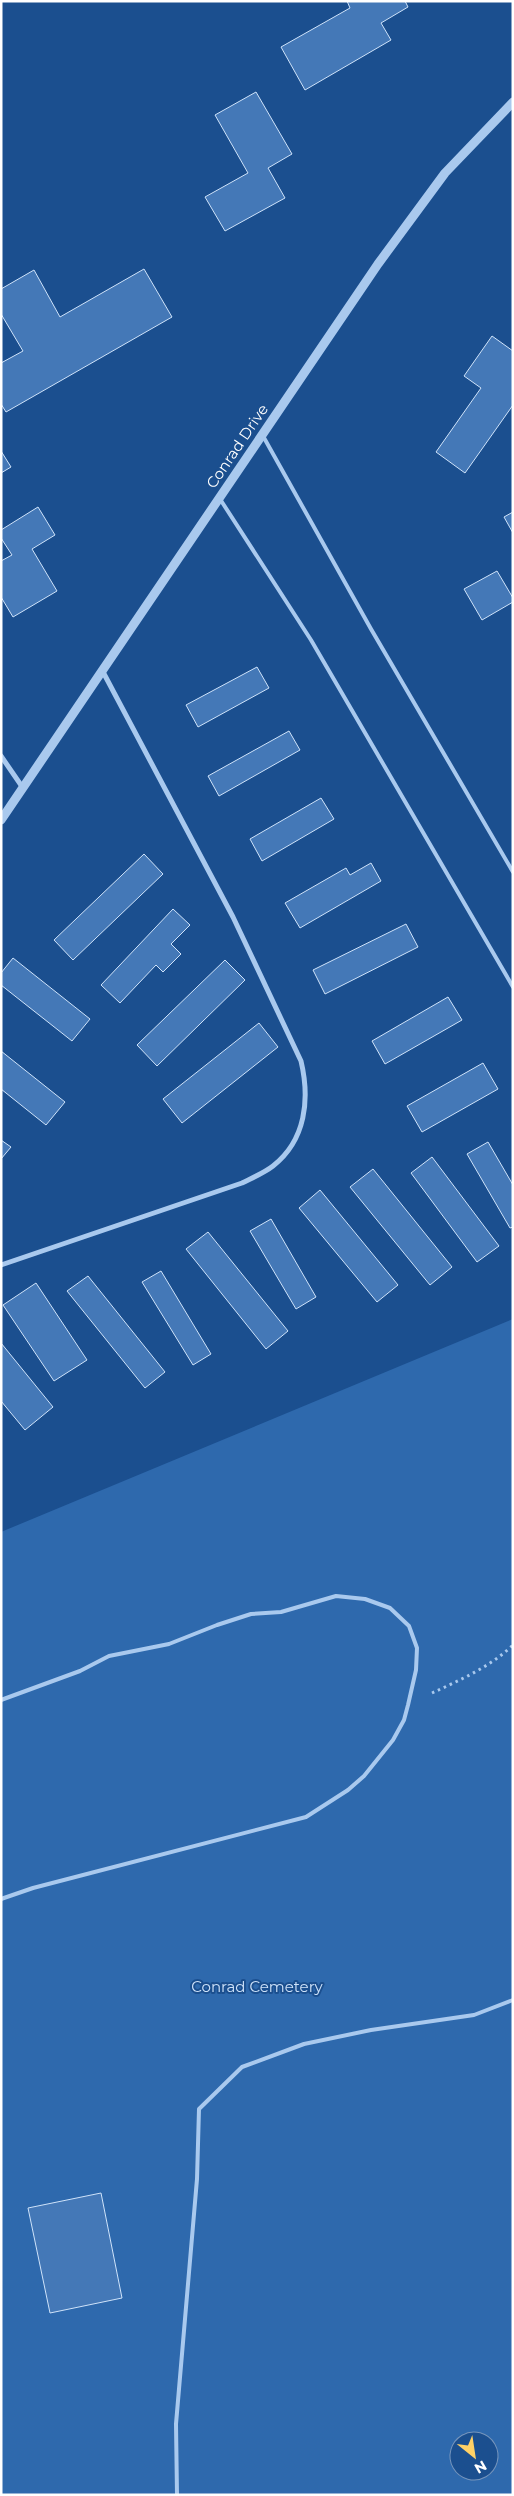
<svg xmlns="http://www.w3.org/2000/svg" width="514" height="2496" viewBox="0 0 514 2496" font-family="Montserrat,sans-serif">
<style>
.green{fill:#2e69ad;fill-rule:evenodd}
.building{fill:#4478b7;stroke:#cfe3fa}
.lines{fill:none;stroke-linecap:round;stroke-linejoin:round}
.path{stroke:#a9c9ee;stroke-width:3;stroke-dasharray:2.5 4;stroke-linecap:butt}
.service{stroke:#a9c9ee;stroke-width:4}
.minor{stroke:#a9c9ee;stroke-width:5}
.tertiary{stroke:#a9c9ee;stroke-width:9}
.labels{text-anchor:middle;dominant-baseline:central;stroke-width:4;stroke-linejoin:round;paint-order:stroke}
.street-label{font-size:15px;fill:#fff;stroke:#1b4f8f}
.park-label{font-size:15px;fill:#cfe3fa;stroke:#1b4f8f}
</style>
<rect width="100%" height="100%" fill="#1b4f8f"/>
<path class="green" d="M513 1319V2495H1V1532ZM459 2441H489V2471H459Z"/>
<g class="building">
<polygon points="347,1 405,1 408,7 381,23 391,40 305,90 281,47 350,8"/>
<polygon points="256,92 292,154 268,168 285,198 225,231 205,197 248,173 215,115"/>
<polygon points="144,269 172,317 6,412 1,404 1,363 23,351 1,314 1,289 34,270 60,317"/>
<polygon points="492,336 513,351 513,405 465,473 436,452 481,388 464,376"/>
<polygon points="1,451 11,467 1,473"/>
<polygon points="38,507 55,535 32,549 57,591 13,617 1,597 1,561 12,555 1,538 1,530"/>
<polygon points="513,512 513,533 504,517"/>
<polygon points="497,571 513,598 513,602 482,620 464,589"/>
<polygon points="257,667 269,688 198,727 186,705"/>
<polygon points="289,731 300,750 219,796 208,776"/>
<polygon points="321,798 334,819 262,861 250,839"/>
<polygon points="144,854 163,874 73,960 54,940"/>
<polygon points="371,863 381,881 300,928 285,903 346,868 350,875"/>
<polygon points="173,909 190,925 171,944 181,954 163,972 156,965 120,1003 101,985"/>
<polygon points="406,924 418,947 325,994 313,970"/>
<polygon points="13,958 90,1019 72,1041 1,985 1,973"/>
<polygon points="225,960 245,980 157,1066 137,1045"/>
<polygon points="448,997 462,1020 385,1064 372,1041"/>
<polygon points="259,1023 278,1047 182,1123 163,1099"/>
<polygon points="1,1051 65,1102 46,1125 1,1089"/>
<polygon points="483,1063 498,1089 422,1132 407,1106"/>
<polygon points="1,1140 11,1147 1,1159"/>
<polygon points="488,1142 513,1185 513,1227 510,1228 467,1154"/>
<polygon points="432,1157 499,1246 477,1262 411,1173"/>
<polygon points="373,1169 452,1267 430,1285 350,1187"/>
<polygon points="320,1190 398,1285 377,1302 299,1208"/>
<polygon points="271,1219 316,1297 296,1309 250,1231"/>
<polygon points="208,1232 288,1331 266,1349 186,1249"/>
<polygon points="161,1271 211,1354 193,1365 142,1282"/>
<polygon points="88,1276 165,1372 145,1388 67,1291"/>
<polygon points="36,1283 87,1360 54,1381 3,1305"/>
<polygon points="1,1343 53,1407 25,1430 1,1401"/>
<polygon points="101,2193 122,2298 50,2313 28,2208"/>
</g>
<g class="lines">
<path class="path" d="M432 1693C460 1680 490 1667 513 1645"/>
<g class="service">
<polyline points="263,436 371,629 513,872"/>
<polyline points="220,499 311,640 513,987"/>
<polyline points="1,1700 80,1671 109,1656 169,1644 217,1625 251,1614 281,1612 336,1596 365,1599 390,1608 409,1626 417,1648 416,1670 408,1705 404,1720 393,1740 364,1776 348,1790 306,1817 33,1888 1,1899"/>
<polyline points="177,2495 176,2424 197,2179 199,2109 242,2067 304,2044 371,2030 474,2015 513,2000"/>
</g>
<g class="minor">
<polyline points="1,756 23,788"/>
<path d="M1 1265 242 1183C252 1178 264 1173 273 1166 306 1140 310 1099 301 1061L233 917 102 670"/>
</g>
<polyline class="tertiary" points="1,820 378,264 445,173 513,102"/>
</g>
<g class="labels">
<g class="street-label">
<text transform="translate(237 446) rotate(-56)">Conrad Drive</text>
</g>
<g class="park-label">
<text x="257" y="1986">Conrad Cemetery</text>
</g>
</g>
<rect width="514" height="2496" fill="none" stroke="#ffffff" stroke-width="5"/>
<g transform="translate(474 2456) rotate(150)"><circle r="24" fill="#1b4f8f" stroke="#7695bc"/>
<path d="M0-4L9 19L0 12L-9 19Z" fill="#ffd166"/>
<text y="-8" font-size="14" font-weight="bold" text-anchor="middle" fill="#ffffff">N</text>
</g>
</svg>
